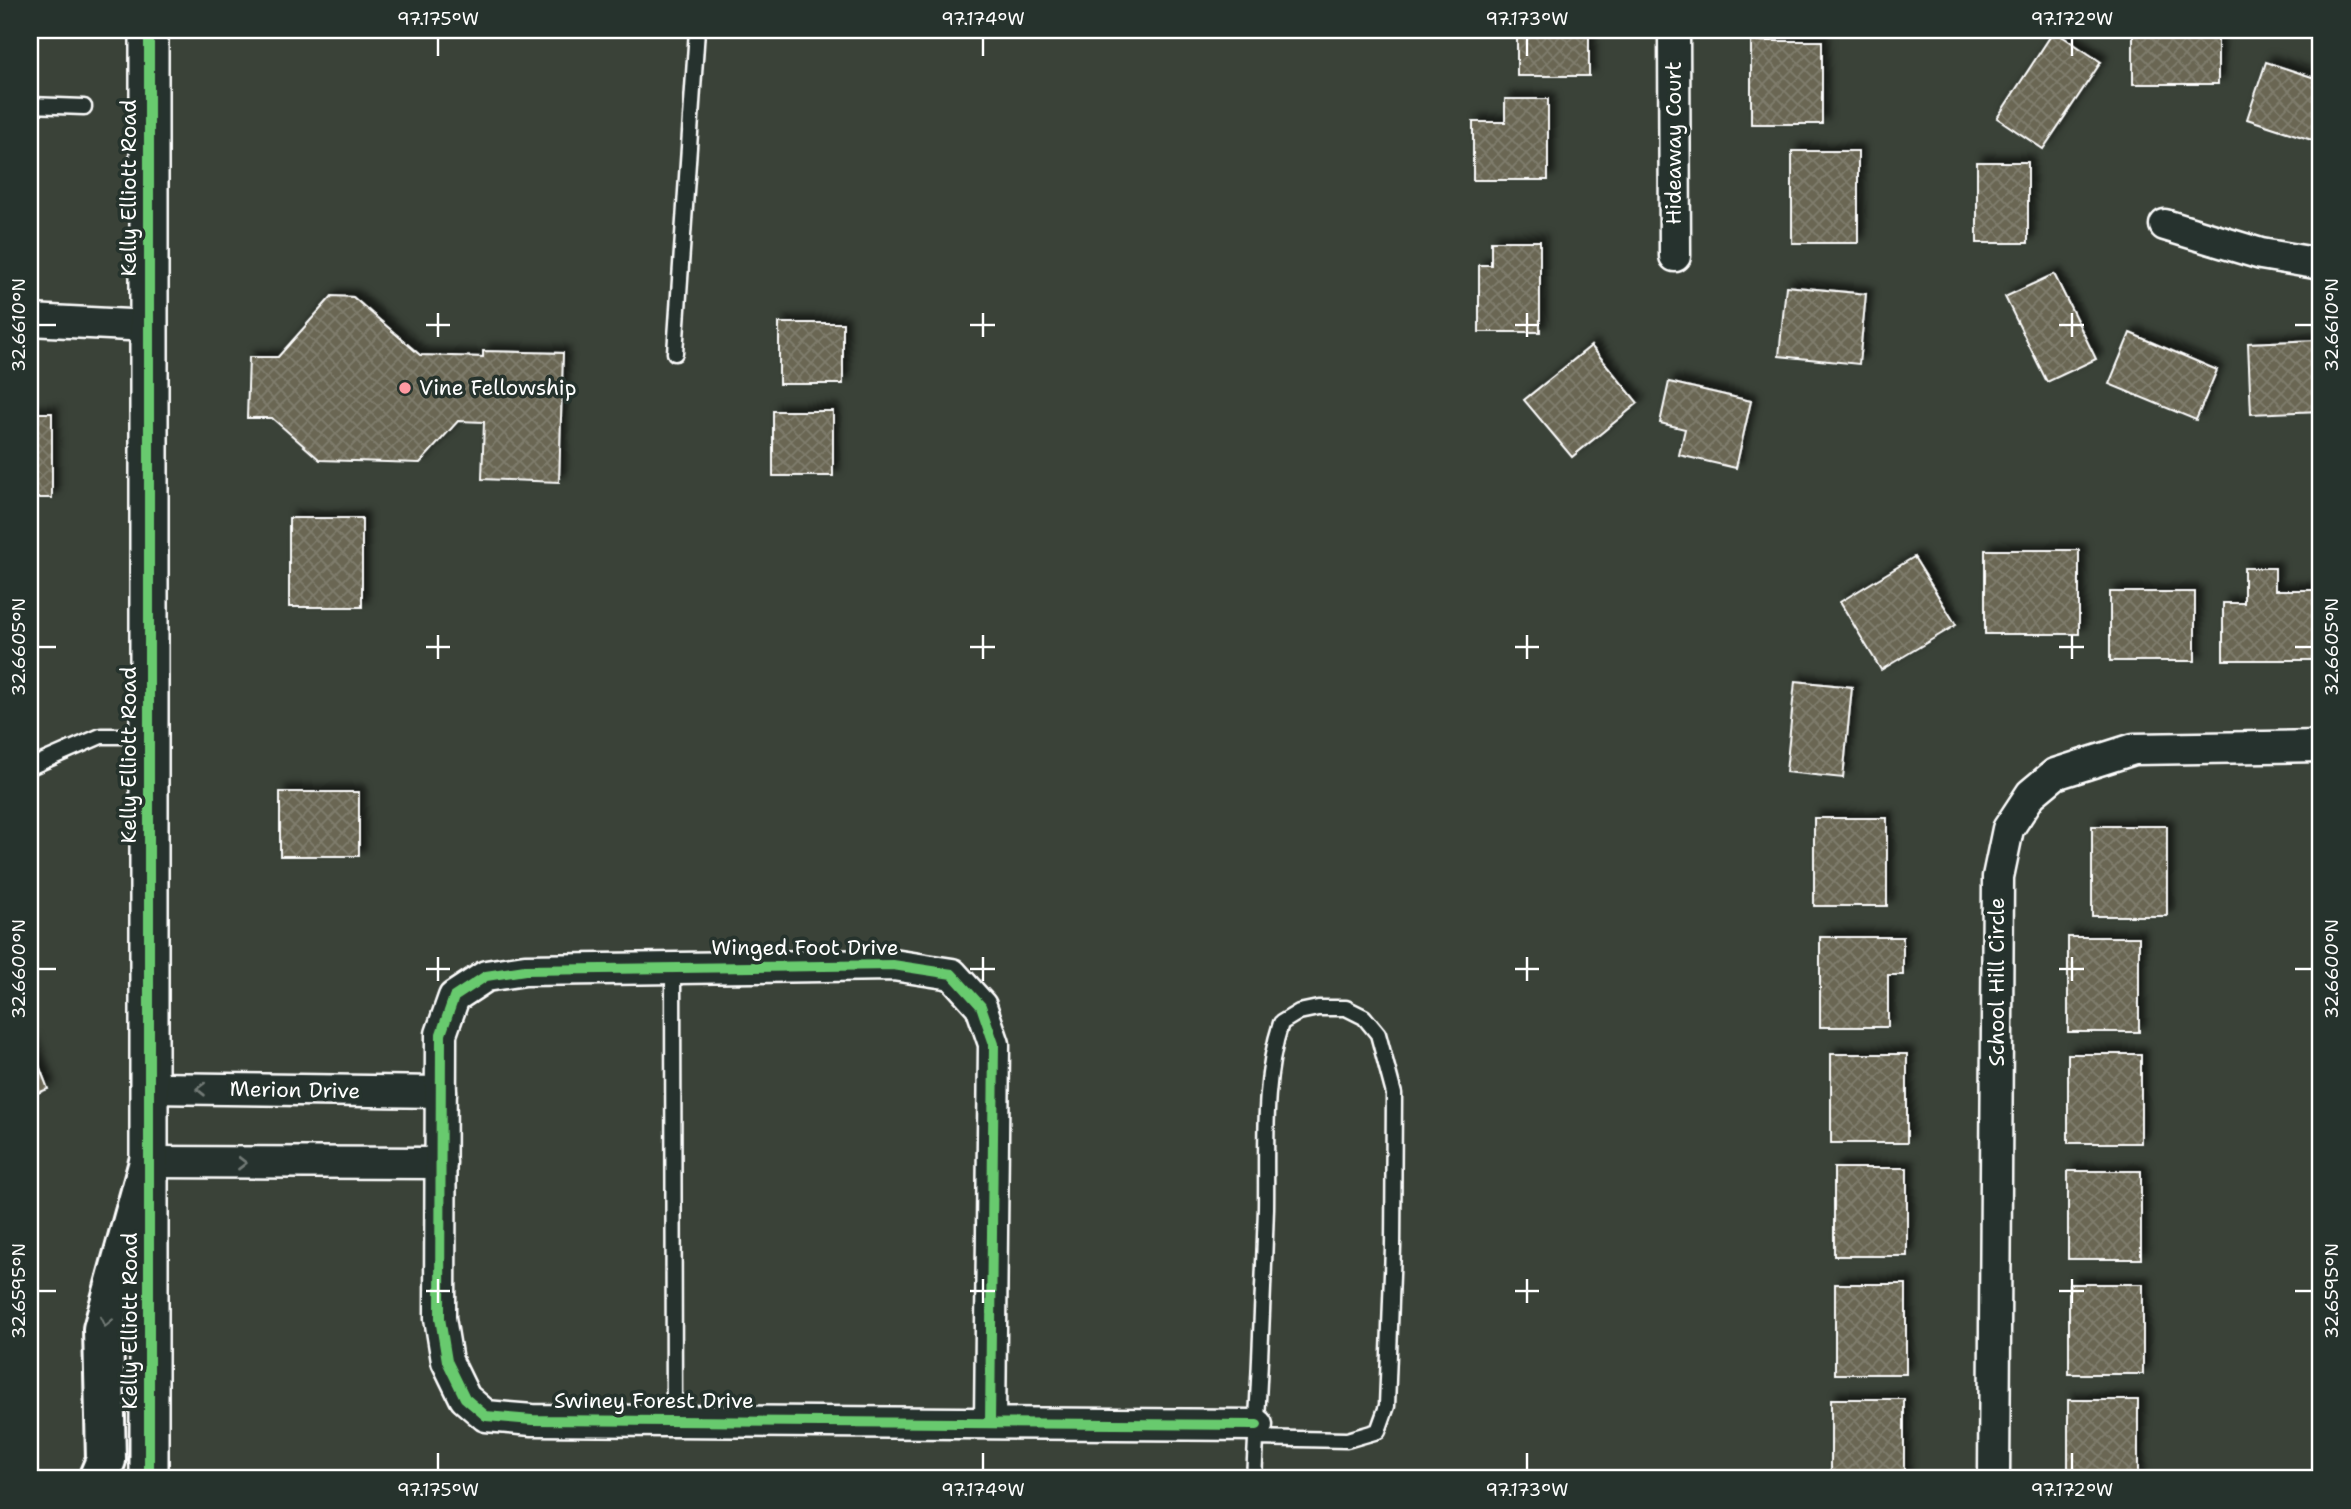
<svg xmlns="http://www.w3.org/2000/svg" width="2351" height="1509" viewBox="0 0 2351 1509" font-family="'Shantell Sans',sans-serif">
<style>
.building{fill:url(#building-cross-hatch);stroke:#fff;stroke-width:2;filter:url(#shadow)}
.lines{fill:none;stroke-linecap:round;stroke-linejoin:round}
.service-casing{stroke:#fff;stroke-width:19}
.minor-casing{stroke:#fff;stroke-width:35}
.tertiary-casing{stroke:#fff;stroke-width:42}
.secondary-casing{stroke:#fff;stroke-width:44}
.service{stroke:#26332d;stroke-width:14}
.minor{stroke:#26332d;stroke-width:30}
.tertiary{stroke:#26332d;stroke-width:37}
.secondary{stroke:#26332d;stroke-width:38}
.cycleway-casing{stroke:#26332d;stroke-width:15}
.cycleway{stroke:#67ca6e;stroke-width:10}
.oneway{stroke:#727a76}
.ticks{fill:none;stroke:#fff;stroke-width:2.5}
.poi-dot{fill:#ff9aa2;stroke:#26332d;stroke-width:2.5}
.labels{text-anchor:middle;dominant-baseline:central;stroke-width:7;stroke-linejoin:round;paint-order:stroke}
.street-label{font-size:21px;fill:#fff;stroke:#26332d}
.poi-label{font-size:21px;fill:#fff;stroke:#26332d;text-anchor:start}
.neatline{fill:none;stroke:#fff;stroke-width:2.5}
.ticks-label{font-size:18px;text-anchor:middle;fill:#fff}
</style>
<defs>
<pattern id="building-cross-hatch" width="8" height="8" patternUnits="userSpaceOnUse" patternTransform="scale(1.75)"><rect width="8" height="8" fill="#6a6653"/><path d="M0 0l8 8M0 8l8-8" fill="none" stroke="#807d6d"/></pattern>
<filter id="shadow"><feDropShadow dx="6" dy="-6" stdDeviation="3.5" flood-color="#0009"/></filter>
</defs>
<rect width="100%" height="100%" fill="#3a4238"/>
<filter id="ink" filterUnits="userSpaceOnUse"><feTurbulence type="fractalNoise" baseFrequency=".0143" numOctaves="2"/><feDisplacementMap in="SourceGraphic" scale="14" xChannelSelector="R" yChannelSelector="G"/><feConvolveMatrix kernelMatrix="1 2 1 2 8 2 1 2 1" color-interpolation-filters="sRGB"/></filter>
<g filter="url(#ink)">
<g class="building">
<rect x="1517" y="30" width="72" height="46"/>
<rect x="2133" y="30" width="85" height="54"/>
<polygon points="2054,31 2101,62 2043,149 1997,118"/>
<rect x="1751" y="41" width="71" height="83"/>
<polygon points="2266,62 2321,80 2321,143 2247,119"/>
<polygon points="1505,99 1548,99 1548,180 1473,180 1473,122 1505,122"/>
<rect x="1792" y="151" width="66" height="92"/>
<rect x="1977" y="162" width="51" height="81"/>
<polygon points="1491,241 1540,241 1540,332 1479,332 1479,265 1491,265"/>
<polygon points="2054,274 2096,359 2047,382 2005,297"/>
<polygon points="1786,286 1866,294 1859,364 1779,356"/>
<polygon points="332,296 353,297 420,355 483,357 483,351 563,353 559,482 482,479 484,422 458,421 420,463 320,460 272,418 247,418 249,357 278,357"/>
<rect x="779" y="323" width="64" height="61"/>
<polygon points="2130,333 2217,370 2196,420 2109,384"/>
<polygon points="2318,340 2321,411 2251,414 2248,343"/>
<polygon points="1591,346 1638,403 1572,457 1524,400"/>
<polygon points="1669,382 1751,401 1736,468 1679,455 1685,429 1660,423"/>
<rect x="773" y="411" width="60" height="65"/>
<rect x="30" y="413" width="22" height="85"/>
<rect x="289" y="518" width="73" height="89"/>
<rect x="1985" y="550" width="94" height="84"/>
<polygon points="1914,557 1956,625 1881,670 1840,602"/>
<polygon points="2244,568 2275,568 2275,590 2315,590 2315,660 2223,660 2223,603 2244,603"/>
<rect x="2110" y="592" width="85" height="69"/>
<polygon points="1795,681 1852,687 1843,778 1786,772"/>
<rect x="280" y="792" width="79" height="64"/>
<rect x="1814" y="818" width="73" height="88"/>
<rect x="2092" y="826" width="75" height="90"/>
<polygon points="1820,937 1903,937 1903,975 1888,975 1888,1027 1820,1027"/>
<rect x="2068" y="937" width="71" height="95"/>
<polygon points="30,1042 48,1089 30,1096"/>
<rect x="1831" y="1054" width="76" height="89"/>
<rect x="2068" y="1054" width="73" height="89"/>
<rect x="1834" y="1168" width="73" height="88"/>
<rect x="2068" y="1171" width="73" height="88"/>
<rect x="1835" y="1284" width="71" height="90"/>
<rect x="2069" y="1284" width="74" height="90"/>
<rect x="2319" y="1286" width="2" height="46"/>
<rect x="1831" y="1399" width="73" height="80"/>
<rect x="2068" y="1400" width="70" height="79"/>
</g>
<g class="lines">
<g class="service-casing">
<g id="service">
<polyline points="30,105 84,107"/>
<polyline points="675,353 697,30"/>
<polyline points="30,767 101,736 147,736"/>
<polyline points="673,968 674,1421"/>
<path d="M1254 1479C1259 1389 1263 1298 1266 1208 1267 1147 1262 1081 1281 1023L1299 1012 1318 1008H1346L1364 1017 1378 1034 1394 1094 1393 1248 1387 1406 1378 1431 1347 1440 1256 1438"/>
</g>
</g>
<g class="minor-casing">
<g id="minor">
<polyline points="1674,30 1675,256"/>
<polyline points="2165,225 2261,254 2321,264"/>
<polyline points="30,320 149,326"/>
<polyline points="149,1088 441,1092"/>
<polyline points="149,1162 441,1163"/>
<path d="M990 1423 994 1044 981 1006 952 974 893 965 525 970 486 976 454 997 441 1034 440 1318 447 1361 465 1398 486 1416 532 1420C773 1422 1015 1422 1257 1425"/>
<polyline points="1994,1479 1998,877 2008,829 2031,794 2055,774 2134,749 2321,746"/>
</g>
</g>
<g class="tertiary-casing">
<polyline id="tertiary" points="149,30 149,1479"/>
</g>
<g class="secondary-casing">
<polyline id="secondary" points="98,1479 106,1460 103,1329 149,1162"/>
</g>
<use href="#service" class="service"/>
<use href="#minor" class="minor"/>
<use href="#tertiary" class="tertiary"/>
<use href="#secondary" class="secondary"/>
<g class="cycleway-casing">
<g id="cycleway">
<polyline points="149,30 149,1479"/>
<path d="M990 1423 994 1044 981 1006 952 974 893 965 525 970 486 976 454 997 441 1034 440 1318 447 1361 465 1398 486 1416 532 1420C773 1422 1015 1422 1257 1425"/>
</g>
</g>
<use href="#cycleway" class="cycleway"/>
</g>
<defs><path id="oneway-chevron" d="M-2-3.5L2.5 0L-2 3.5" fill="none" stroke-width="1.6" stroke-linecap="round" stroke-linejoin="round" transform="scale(1.75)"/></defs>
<g class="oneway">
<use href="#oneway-chevron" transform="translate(201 1089) rotate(-179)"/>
<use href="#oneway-chevron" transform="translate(242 1163)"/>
<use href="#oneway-chevron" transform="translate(106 1322) rotate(102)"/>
</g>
</g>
<path class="ticks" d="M438 38V56M983 38V56M1527 38V56M2072 38V56M438 313V337M983 313V337M1527 313V337M2072 313V337M38 325H56M426 325H450M970 325H995M1515 325H1539M2059 325H2084M2295 325H2312M438 635V659M983 635V659M1527 635V659M2072 635V659M38 647H56M426 647H450M970 647H995M1515 647H1539M2059 647H2084M2295 647H2312M438 957V981M983 957V981M1527 957V981M2072 957V981M38 969H56M426 969H450M970 969H995M1515 969H1539M2059 969H2084M2295 969H2312M438 1279V1303M983 1279V1303M1527 1279V1303M2072 1279V1303M38 1291H56M426 1291H450M970 1291H995M1515 1291H1539M2059 1291H2084M2295 1291H2312M438 1453V1470M983 1453V1470M1527 1453V1470M2072 1453V1470"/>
<circle class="poi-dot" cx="405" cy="388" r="7"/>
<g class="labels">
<g class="street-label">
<text transform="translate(1674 143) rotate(-90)">Hideaway Court</text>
<text transform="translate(129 188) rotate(-90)">Kelly Elliott Road</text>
<text transform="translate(129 755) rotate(-90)">Kelly Elliott Road</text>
<text x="805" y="948">Winged Foot Drive</text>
<text transform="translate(1997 982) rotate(-90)">School Hill Circle</text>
<text transform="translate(295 1090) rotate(1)">Merion Drive</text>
<text transform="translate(130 1321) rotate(-90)">Kelly Elliott Road</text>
<text x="654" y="1401">Swiney Forest Drive</text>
</g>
<g class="poi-label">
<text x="419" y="388">Vine Fellowship</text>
</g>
</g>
<rect width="2351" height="1509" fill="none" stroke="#26332d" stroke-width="77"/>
<rect x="38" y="38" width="2274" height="1432" class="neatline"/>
<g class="ticks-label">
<text x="438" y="25">97.175°W</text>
<text x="983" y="25">97.174°W</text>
<text x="1527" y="25">97.173°W</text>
<text x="2072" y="25">97.172°W</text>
<text transform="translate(19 325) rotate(-90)" y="6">32.6610°N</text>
<text transform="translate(2332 325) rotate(-90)" y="6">32.6610°N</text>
<text transform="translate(19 647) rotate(-90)" y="6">32.6605°N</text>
<text transform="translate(2332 647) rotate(-90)" y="6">32.6605°N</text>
<text transform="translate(19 969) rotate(-90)" y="6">32.6600°N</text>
<text transform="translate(2332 969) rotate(-90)" y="6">32.6600°N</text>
<text transform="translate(19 1291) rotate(-90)" y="6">32.6595°N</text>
<text transform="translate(2332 1291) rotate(-90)" y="6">32.6595°N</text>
<text x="438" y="1496">97.175°W</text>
<text x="983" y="1496">97.174°W</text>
<text x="1527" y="1496">97.173°W</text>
<text x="2072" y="1496">97.172°W</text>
</g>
</svg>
